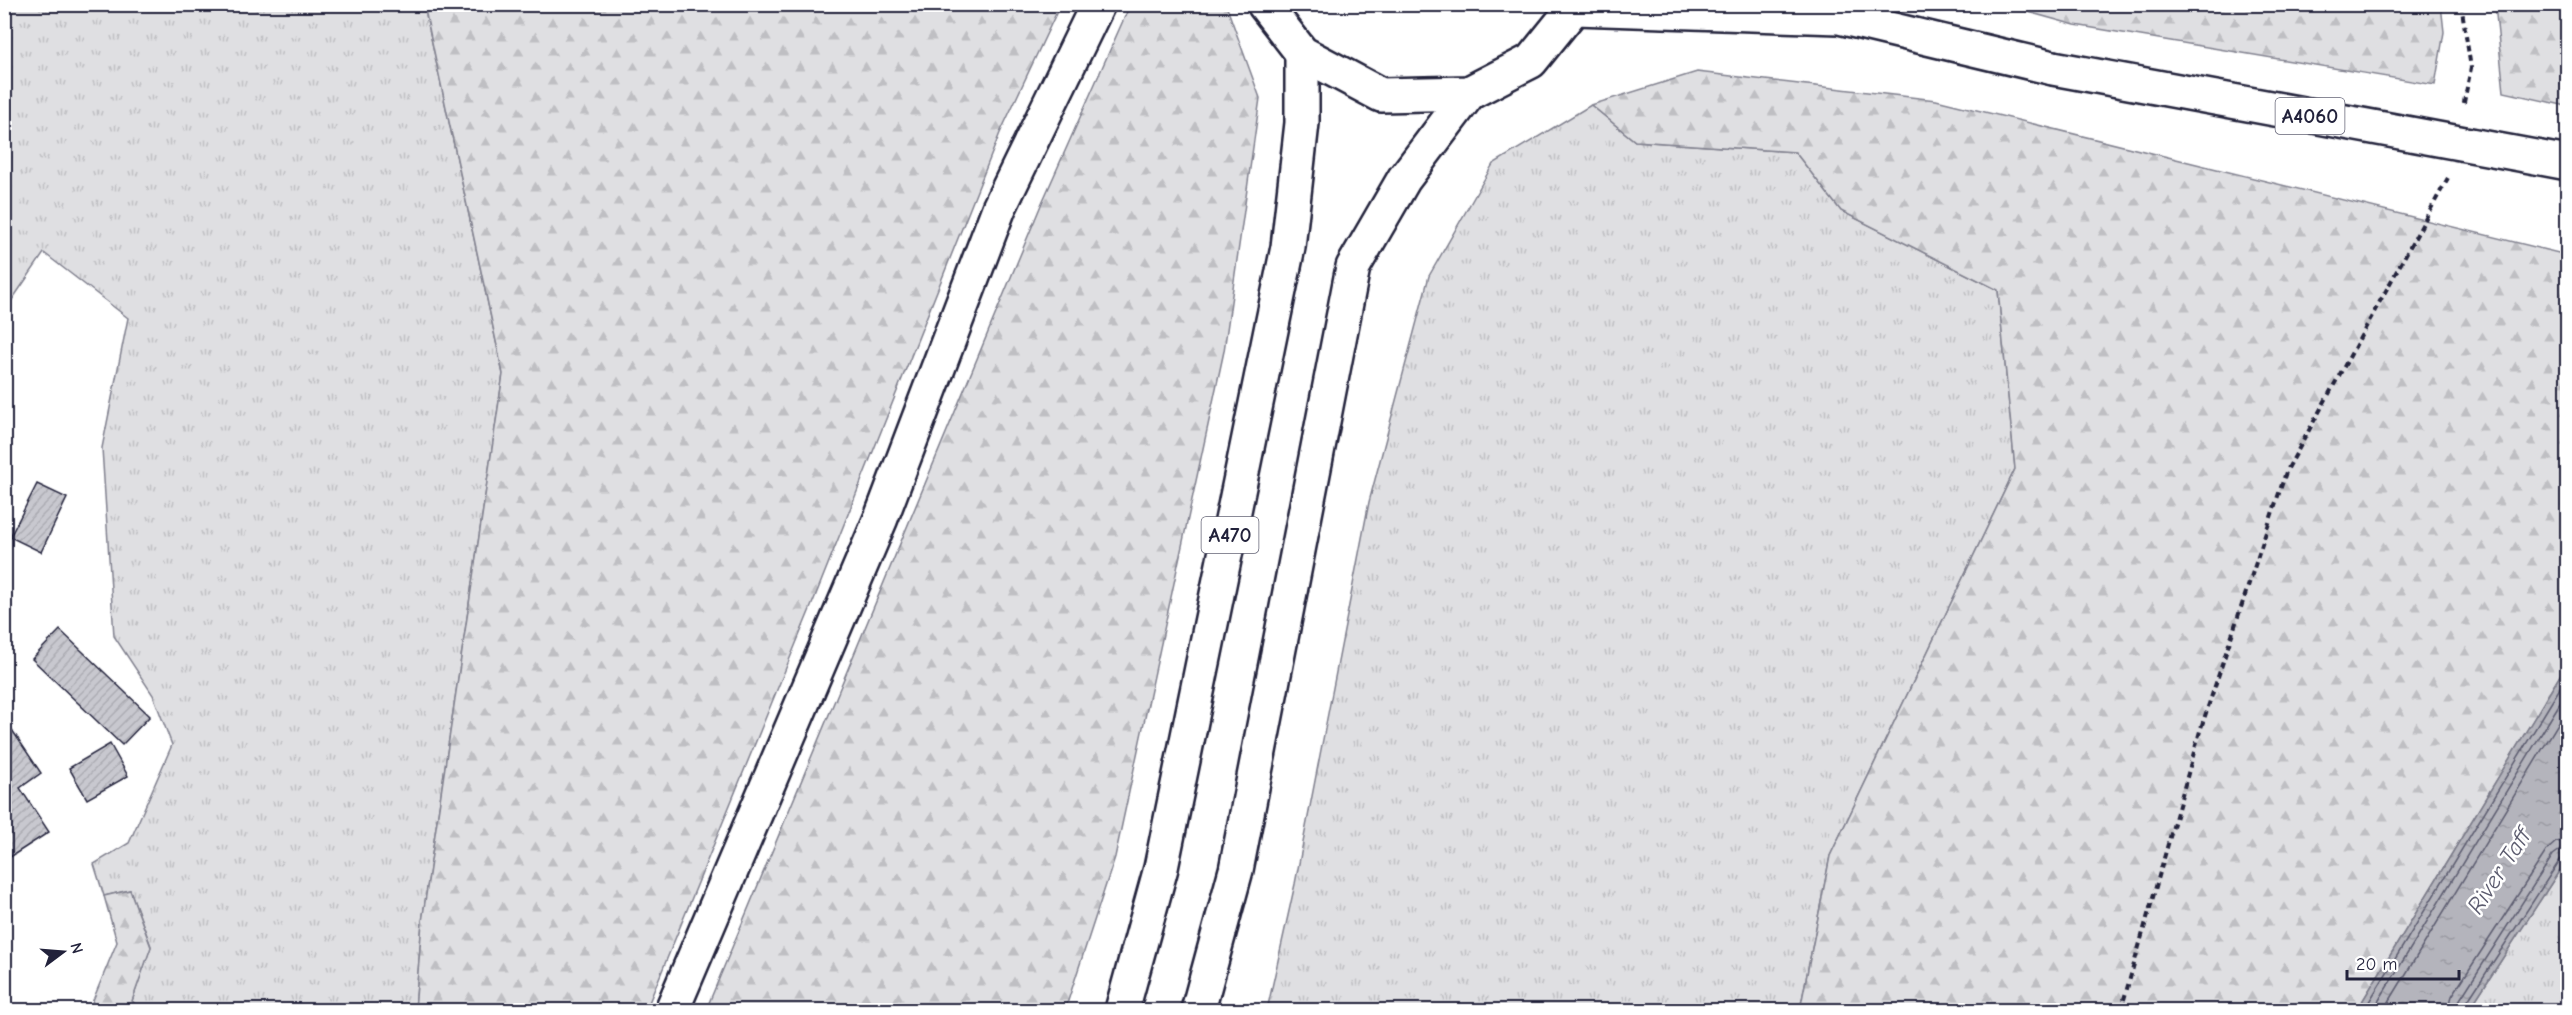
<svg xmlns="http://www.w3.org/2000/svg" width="2572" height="1015" viewBox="0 0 2572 1015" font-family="'Comic Neue',sans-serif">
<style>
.grass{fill:url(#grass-tufts);stroke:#80808e;stroke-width:1.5}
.forest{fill:url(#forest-firs);stroke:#80808e;stroke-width:1.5}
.water{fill:url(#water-ripples);stroke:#7a7a88;stroke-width:1.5}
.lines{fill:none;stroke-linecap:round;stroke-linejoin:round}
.shore{stroke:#5c5c6f;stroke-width:1.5}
.building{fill:url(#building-hatch);stroke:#22223b;stroke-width:1.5}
.minor-casing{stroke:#22223b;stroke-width:38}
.highway-casing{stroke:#22223b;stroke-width:38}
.path{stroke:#22223b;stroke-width:4;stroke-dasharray:6 4.5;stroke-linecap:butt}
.minor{stroke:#fff;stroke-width:33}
.highway{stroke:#fff;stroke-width:33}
.highway-bridge-casing{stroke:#22223b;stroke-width:38;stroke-linecap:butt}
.highway-bridge{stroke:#fff;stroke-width:33}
.labels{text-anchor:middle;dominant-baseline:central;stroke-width:5;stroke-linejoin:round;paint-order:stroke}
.shield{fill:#fff;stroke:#646476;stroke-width:1.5}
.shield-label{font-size:21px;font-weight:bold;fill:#22223b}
.water-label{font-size:24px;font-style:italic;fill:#5c5c6f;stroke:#fff}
</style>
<defs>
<pattern id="grass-tufts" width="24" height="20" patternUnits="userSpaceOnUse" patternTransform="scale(1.5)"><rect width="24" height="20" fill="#dfdfe2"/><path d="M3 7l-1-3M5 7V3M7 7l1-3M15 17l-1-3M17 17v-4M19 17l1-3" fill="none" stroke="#bfbfc3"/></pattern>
<pattern id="forest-firs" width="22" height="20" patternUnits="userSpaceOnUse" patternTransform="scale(1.5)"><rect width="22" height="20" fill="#dfdfe2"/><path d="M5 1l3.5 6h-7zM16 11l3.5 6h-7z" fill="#bfbfc3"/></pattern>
<pattern id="water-ripples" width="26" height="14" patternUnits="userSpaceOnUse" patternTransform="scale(1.5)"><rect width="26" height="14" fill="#b4b4bc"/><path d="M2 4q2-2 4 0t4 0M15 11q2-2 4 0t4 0" fill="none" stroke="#9a9aa2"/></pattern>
<pattern id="building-hatch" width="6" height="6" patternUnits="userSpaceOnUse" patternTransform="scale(1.5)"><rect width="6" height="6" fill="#c8c8cf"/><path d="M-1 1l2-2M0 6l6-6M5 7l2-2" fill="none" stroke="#acacb3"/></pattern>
</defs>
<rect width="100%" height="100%" fill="#fff"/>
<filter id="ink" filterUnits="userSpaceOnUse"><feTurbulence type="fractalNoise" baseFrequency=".0167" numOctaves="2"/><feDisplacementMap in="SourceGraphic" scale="12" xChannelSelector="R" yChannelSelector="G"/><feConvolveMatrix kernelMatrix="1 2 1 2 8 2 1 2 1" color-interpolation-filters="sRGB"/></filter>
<g filter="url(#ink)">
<g class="grass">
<polygon points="5,5 424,5 503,374 422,922 415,1010 141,1010 132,1001 151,946 130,890 104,896 94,864 129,843 172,745 153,695 114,636 102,448 128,318 44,253 5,310"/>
<polygon points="1591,105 1635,141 1795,152 1841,211 1998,290 2015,469 1830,856 1800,1010 1267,1010 1295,884 1369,502 1429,276 1493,164"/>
<polygon points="2567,859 2567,1010 2469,1010"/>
</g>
<g class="forest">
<polygon points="424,5 1060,5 1000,133 815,597 646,1010 415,1010 422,922 503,374"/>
<polygon points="1130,5 1226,5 1260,98 1224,351 1115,857 1065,1010 706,1010 1041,205"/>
<polygon points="2003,5 2441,5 2444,32 2435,85 2075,25"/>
<polygon points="2495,5 2567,5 2567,106 2504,92"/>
<polygon points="1697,72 1936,100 2567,255 2567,664 2357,1010 1800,1010 1830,856 2015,469 1998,290 1841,211 1795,152 1635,141 1591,105"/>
<polygon points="130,890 151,947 132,1001 141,1010 89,1010 117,942 104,896"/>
</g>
<polygon class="water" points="2567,664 2567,859 2469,1010 2357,1010"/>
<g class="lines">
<g class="shore">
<polyline points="2364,1010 2568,675"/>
<polyline points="2373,1010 2568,690"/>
<polyline points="2384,1010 2568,707"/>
<polyline points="2448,1010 2452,996 2547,850 2556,842 2568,840"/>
<polyline points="2457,1010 2459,1001 2553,855 2560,850 2568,849"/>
<polyline points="2465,1010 2465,1005 2560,860 2568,856"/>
</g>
</g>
<g class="building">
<polygon points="37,484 67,498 41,552 10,537"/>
<polygon points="60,630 150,716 122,745 32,659"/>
<polygon points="4,718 41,773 20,788 49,832 4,861"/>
<polygon points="110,744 128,776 87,799 69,768"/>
</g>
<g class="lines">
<g class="minor-casing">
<polyline id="minor" points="672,1010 881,518 999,208 1098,4"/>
</g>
<g class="highway-casing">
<g id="highway">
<polyline points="1264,4 1302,53 1381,95 1469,93 1531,61 1577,4"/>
<polyline points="1576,8 1839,17 2053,68"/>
<polyline points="1122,1010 1161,868 1288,247 1302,123 1302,53"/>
<polyline points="1198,1010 1236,870 1353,267 1404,179 1469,93"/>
</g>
</g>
<g class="path">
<polyline points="2461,4 2471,68 2463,107"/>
<polyline points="2121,1010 2200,731 2286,472 2449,176"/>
</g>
<use href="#minor" class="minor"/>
<use href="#highway" class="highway"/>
<g class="highway-bridge-casing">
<polyline id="highway-bridge" points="2053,68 2568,163"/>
</g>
<use href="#highway-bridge" class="highway-bridge"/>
</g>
</g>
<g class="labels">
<g class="shield">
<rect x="2275.5" y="98" width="69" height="36" rx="4.5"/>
<rect x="1201.5" y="517" width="57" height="36" rx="4.5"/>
</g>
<g class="shield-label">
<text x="2310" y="116">A4060</text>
<text x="1230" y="535">A470</text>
</g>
<g class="water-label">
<text transform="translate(2499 871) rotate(-57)">River Taff</text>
</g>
</g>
<rect width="2572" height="1015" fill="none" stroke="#fff" stroke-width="24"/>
<rect x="12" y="12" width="2548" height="991" fill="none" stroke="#22223b" stroke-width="2" filter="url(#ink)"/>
<g transform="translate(63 952) rotate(74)" stroke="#ffffff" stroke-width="4.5" paint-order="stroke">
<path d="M0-4.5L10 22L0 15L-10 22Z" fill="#22223b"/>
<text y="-9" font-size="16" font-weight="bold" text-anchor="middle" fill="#22223b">N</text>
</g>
<path d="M2347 970v9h112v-9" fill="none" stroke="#22223b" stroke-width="3"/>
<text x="2356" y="970" font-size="18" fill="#22223b" stroke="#ffffff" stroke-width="4.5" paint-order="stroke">20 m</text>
</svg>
